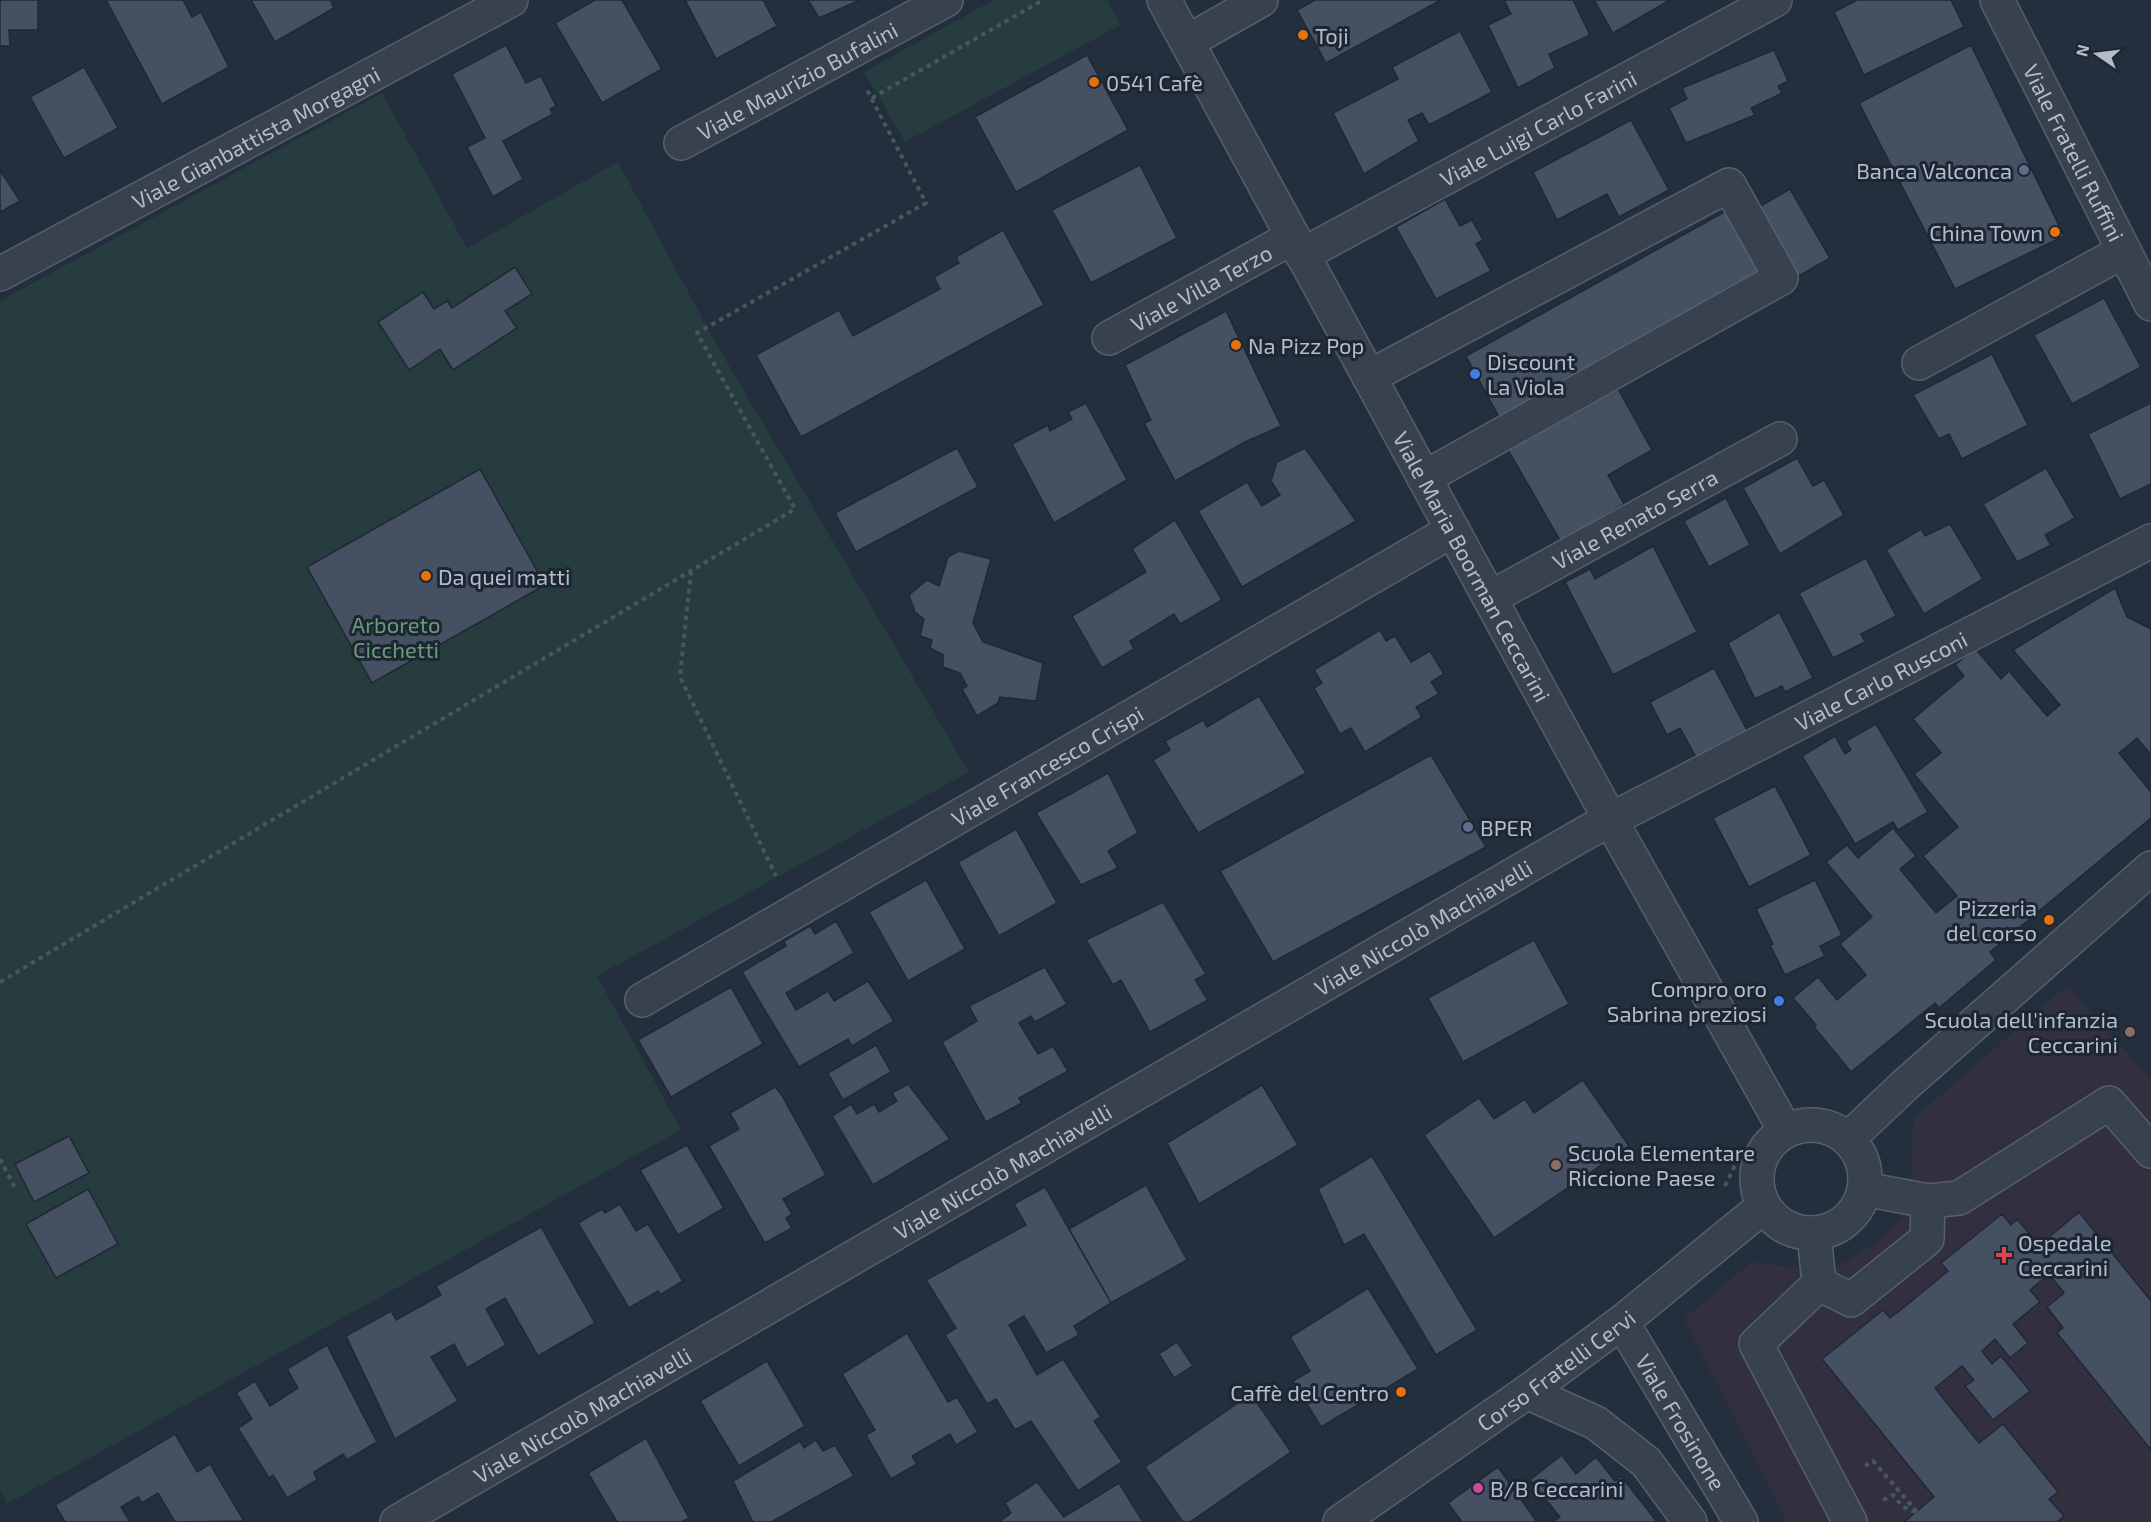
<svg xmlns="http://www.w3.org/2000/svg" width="2151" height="1522" viewBox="0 0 2151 1522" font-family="'Exo 2',sans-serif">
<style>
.medical{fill:#32303f}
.green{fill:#263c3f}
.building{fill:#455162;stroke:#1f2835;stroke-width:1.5}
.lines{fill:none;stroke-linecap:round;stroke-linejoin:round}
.minor-casing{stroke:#565f6c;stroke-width:36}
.path{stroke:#44595c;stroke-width:4;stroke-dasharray:4.5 4.5;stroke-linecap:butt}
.minor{stroke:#38414e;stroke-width:33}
.food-dot{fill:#e8710a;stroke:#1d2633;stroke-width:2}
.service-dot{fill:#5c6f8a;stroke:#1d2633;stroke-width:2}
.shop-dot{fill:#3f7fe0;stroke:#1d2633;stroke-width:2}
.education-dot{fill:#8d6e63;stroke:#1d2633;stroke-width:2}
.health-dot{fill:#e0444e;stroke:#1d2633;stroke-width:2}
.hotel-dot{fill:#d1479c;stroke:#1d2633;stroke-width:2}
.labels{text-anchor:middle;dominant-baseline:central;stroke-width:6;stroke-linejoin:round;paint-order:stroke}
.poi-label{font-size:22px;fill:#b4bcc9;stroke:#1d2633;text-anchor:start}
.street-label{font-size:22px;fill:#b4bcc9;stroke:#1d2633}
.park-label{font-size:22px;fill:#6b9a76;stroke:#1d2633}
</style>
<rect width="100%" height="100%" fill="#242f3e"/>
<polygon class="medical" points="2067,986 2151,1079 2151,1522 1787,1522 1684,1319 1752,1262 1828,1272 1875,1244 1899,1220 1912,1171 1913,1119"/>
<g class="green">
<polygon points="994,0 1107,0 1120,25 905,142 864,72"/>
<polygon points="382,93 467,248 618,162 714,340 969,772 597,976 681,1130 7,1504 0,1490 0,301"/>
</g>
<g class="building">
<polygon points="0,0 38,0 38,30 9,30 10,46 0,46"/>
<polygon points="106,0 183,0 192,17 201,12 229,67 162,104"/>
<polygon points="251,0 330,0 334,8 275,42"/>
<polygon points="595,0 622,0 662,69 602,103 555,23"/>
<polygon points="685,0 763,0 777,26 716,59"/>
<polygon points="808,0 860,0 819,18"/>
<polygon points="1315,0 1441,0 1326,63 1297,10"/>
<polygon points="1504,0 1573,0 1590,35 1549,54 1555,68 1518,88 1488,25 1511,14"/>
<polygon points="1594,0 1670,0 1613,33"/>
<polygon points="1857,0 1951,0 1964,27 1864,75 1834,12"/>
<polygon points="1460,31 1492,92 1429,125 1422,113 1408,120 1419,141 1364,174 1333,113 1398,79 1392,67"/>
<polygon points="506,45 526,83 541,76 556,106 550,109 553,114 503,141 523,179 493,197 467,147 485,138 452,74"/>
<polygon points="1971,45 2064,236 1955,289 1859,103"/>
<polygon points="1774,50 1788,81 1778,86 1782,93 1751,108 1755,115 1686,143 1669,108 1687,99 1682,88"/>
<polygon points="1087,55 1128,130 1016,192 975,117"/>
<polygon points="84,67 118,128 64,158 30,97"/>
<polygon points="1631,120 1669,190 1619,217 1607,194 1557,220 1533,172"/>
<polygon points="1140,165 1177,238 1091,283 1052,210"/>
<polygon points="0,170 20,201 0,212"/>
<polygon points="1790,189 1830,258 1771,292 1732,223"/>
<polygon points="1445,199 1460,226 1472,220 1483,240 1476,244 1491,271 1436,299 1396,227"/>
<polygon points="1726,211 1760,274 1500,419 1466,356"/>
<polygon points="1003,230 1044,305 801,437 756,355 839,310 853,336 940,289 934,277 959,263 956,257"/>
<polygon points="515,267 532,294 505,311 517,328 453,370 440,349 409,370 378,322 423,292 434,309 447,301 452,308"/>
<polygon points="2104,298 2141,367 2072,404 2034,335"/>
<polygon points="1226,311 1281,426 1247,441 1175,481 1144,423 1151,420 1125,365"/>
<polygon points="1992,354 2028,425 1962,459 1949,434 1939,439 1913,395"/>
<polygon points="1618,389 1652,450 1608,475 1624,504 1561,542 1507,448"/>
<polygon points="1086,403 1127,480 1054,523 1012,444 1048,425 1050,431 1072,419 1068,412"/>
<polygon points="2151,403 2151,484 2120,499 2088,434"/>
<polygon points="957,448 978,487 856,552 835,513"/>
<polygon points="1305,448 1356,521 1242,587 1198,511 1247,482 1262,506 1280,495 1271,481 1277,462"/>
<polygon points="1797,458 1813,486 1824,480 1844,515 1780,554 1743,488"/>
<polygon points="2046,468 2075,518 2045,535 2051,545 2017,562 1983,504"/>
<polygon points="480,469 545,585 372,683 307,567"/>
<polygon points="1726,498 1750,545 1709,567 1684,521"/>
<polygon points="1175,520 1222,600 1180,624 1174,614 1130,641 1134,649 1102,668 1072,616 1146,572 1132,549"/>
<polygon points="1950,524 1983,579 1924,614 1886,550 1921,529 1925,536"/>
<polygon points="1653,546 1697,632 1613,675 1565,582 1590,569 1595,579"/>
<polygon points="959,551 991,559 973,623 983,642 1043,663 1036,701 1000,697 998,703 977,716 962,689 967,686 960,673 943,667 943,655 930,648 932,640 920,636 924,619 915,612 909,595 927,580 939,586 948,557"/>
<polygon points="1866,558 1896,616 1861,634 1865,642 1833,658 1799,593"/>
<polygon points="2115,588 2127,617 2151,629 2151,755 2137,738 2119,753 2151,792 2151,818 1990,952 1996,960 1939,1008 1935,1003 1851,1072 1814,1027 1816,1025 1793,998 1818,977 1837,1000 1866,975 1840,944 1872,917 1826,862 1847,845 1858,858 1893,828 1916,856 1900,869 1936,913 1957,896 1923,856 1958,827 1914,774 1941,753 1913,719 1964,676 1955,665 1975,648 2001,679 2009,671 2047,716 2060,705 2013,650"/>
<polygon points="1779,612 1813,678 1785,692 1782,686 1755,699 1728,643"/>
<polygon points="1380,630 1386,641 1395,636 1411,662 1430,651 1444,674 1431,682 1439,694 1416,707 1422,717 1365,752 1351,728 1340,734 1314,688 1322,683 1314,670"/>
<polygon points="1714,668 1748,732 1697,759 1680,728 1667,735 1650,702"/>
<polygon points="1259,696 1306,773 1198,833 1153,760 1170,750 1165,741 1203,720 1207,727"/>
<polygon points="1876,724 1928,812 1898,830 1893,822 1855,844 1802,756 1835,736 1845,754 1851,750 1846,741"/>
<polygon points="1431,755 1486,847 1273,962 1220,871"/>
<polygon points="1108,773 1138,833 1108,851 1118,868 1081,885 1036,813"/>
<polygon points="1775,786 1811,855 1749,887 1713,818"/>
<polygon points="1016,829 1057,903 999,936 958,862"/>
<polygon points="926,880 965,949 908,981 869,912"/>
<polygon points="1815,880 1842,935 1820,946 1825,956 1785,975 1770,945 1773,944 1756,909"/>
<polygon points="1163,902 1206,974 1195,980 1208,1000 1150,1032 1121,980 1113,985 1086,940"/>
<polygon points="836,921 854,953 786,993 796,1010 828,991 834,1001 868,981 894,1021 852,1046 848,1039 799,1067 742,972 786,946 784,941 810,926 815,934"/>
<polygon points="1534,940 1569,1004 1463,1062 1428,998"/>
<polygon points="1045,967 1067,1004 1035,1022 1031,1016 1019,1023 1038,1054 1053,1046 1068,1071 1019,1098 1022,1103 986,1122 942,1042 977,1021 969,1006"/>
<polygon points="731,987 763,1044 671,1097 638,1040"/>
<polygon points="876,1045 891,1072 843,1100 828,1073"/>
<polygon points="1583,1080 1629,1146 1494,1238 1424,1135 1479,1098 1494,1119 1525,1099 1534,1113"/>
<polygon points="908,1084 950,1139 873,1185 832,1116 851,1104 857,1114 874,1104 879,1112 897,1101 892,1093"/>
<polygon points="1262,1085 1298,1145 1199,1204 1167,1143"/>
<polygon points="775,1087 781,1094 826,1175 783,1199 792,1214 786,1218 792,1228 765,1243 709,1146 739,1129 730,1113"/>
<polygon points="69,1136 89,1173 34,1202 15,1164"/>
<polygon points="687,1145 724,1208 678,1235 640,1170"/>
<polygon points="1372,1156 1477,1330 1436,1355 1364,1234 1344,1245 1318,1189"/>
<polygon points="1146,1185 1187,1260 1111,1303 1069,1229"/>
<polygon points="1045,1187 1111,1303 1074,1326 1079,1335 1046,1353 1024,1316 1009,1325 1037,1375 1063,1359 1101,1417 1094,1421 1122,1462 1078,1491 1031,1421 1015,1430 996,1399 987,1404 945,1335 956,1328 926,1280 1026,1225 1014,1204"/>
<polygon points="88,1189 118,1244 56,1278 26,1224"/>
<polygon points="620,1204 636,1231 648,1224 683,1281 660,1295 658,1291 629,1308 578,1223 602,1209 605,1213"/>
<polygon points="2079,1212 2151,1301 2151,1450 2057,1333 2063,1328 2047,1307 2064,1293 2049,1274 2030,1290 2040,1302 2013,1324 2028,1343 2010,1358 1995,1339 1982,1351 1992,1364 2001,1356 2030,1391 1993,1420 1965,1386 1974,1380 1962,1366 1935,1388 1979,1443 2003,1424 2058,1492 2049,1499 2064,1516 2057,1522 1904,1522 1934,1497 1822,1359 1883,1310 1890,1318 1908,1304 1948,1271 1941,1263 2002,1214 2011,1225 2017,1219 2037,1243 2029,1249 2031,1252"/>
<polygon points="541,1227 595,1323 538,1356 505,1298 486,1309 506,1345 467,1368 454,1344 431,1357 458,1401 395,1439 346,1336 391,1311 396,1320 441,1295 436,1286"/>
<polygon points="1368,1288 1418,1369 1321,1427 1293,1381 1310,1371 1290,1337"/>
<polygon points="907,1333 948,1402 957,1397 978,1432 956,1445 950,1434 912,1456 917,1464 891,1479 866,1435 875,1430 842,1374"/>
<polygon points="1177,1342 1193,1366 1174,1378 1159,1354"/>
<polygon points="327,1345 377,1442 347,1460 343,1454 314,1472 317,1480 287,1498 273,1475 269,1478 238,1428 252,1419 236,1393 255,1381 270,1406 298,1388 287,1369"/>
<polygon points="767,1361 805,1426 739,1466 700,1401"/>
<polygon points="1251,1394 1291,1452 1190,1522 1183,1522 1145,1467"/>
<polygon points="175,1434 197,1472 210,1464 244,1521 175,1522 158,1493 142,1503 138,1497 121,1507 130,1522 65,1522 55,1505"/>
<polygon points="646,1438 689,1518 681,1522 617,1522 588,1473"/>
<polygon points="816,1440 823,1451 835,1445 854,1476 771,1522 753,1522 733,1481 800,1441 804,1448"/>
<polygon points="1562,1455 1576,1474 1596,1457 1615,1481 1621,1476 1657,1522 1553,1522 1560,1517 1530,1480"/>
<polygon points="1498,1467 1537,1522 1462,1522 1448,1503"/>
<polygon points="1037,1482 1064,1517 1119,1483 1143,1522 999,1522 1011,1513 1005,1503"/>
</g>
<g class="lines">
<g class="minor-casing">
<g id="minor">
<path id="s1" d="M1164 0 1610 819 1785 1130"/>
<path id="s2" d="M1997 0 2151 304"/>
<polyline points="1187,42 1261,0"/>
<path id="s3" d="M681 143 946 0"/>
<path id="s4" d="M1302 255 1775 0"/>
<path id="s5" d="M0 274 511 0"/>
<path id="s6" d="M1109 338 1293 237"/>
<polyline points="1919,363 2124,251"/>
<polyline points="1369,377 1729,185 1781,278 1424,478"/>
<path id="s7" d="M1490 598 1780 439"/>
<path id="s8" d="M642 1000 1453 530"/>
<circle cx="1811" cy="1179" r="54"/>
<polyline points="1848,1139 1905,1085 2151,868"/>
<polyline points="1864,1189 1928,1201 1959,1198 2109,1103 2151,1151"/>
<polyline points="1814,1233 1819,1284 1756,1344 1850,1522"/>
<polyline points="1819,1284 1851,1300 1927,1239 1928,1201"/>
<path id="s9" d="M1622 1322 1741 1522"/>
<polyline points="1527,1392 1596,1423 1646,1462 1690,1522"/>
<path id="s10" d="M397 1522 1587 832 2151 541"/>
<path id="s11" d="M1340 1522 1527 1392 1622 1322 1764 1206"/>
</g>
</g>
<g class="path">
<polyline points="872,98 1043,0"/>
<polyline points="691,571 680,677 776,876"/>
<polyline points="0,982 795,509 697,333 926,203 866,88"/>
<polyline points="0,1159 16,1190"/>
<polyline points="1725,1186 1737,1161 1751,1149"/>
<polyline points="1865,1466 1873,1461 1917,1512"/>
<polyline points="1883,1500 1893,1495 1903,1507 1916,1512"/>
</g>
<use href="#minor" class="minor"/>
</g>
<g class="food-dot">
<circle cx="1303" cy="35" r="6"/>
<circle cx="1094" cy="82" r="6"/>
<circle cx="2055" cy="232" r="6"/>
<circle cx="1236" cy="345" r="6"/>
<circle cx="426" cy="576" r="6"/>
<circle cx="2049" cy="920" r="6"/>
<circle cx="1401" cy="1392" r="6"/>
</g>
<g class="service-dot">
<circle cx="2024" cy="170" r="6"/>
<circle cx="1468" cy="827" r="6"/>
</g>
<g class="shop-dot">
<circle cx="1475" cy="374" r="6"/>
<circle cx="1779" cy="1001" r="6"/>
</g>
<g class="education-dot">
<circle cx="2130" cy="1032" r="6"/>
<circle cx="1556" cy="1165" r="6"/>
</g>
<path class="health-dot" d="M2001 1246h6v6h6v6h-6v6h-6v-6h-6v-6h6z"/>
<circle class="hotel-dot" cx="1478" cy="1488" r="6"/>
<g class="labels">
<g class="poi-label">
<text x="1315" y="35">Toji</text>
<text x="1106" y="82">0541 Cafè</text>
<text x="2012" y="170" text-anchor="end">Banca Valconca</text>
<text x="2043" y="232" text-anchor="end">China Town</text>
<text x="1248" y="345">Na Pizz Pop</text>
<text x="1487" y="361">Discount<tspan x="1487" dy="25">La Viola</tspan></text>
<text x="438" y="576">Da quei matti</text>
<text x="1480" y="827">BPER</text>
<text x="2037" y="907" text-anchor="end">Pizzeria<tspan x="2037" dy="25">del corso</tspan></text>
<text x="1767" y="988" text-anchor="end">Compro oro<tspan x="1767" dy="25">Sabrina preziosi</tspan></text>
<text x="2118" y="1019" text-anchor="end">Scuola dell'infanzia<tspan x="2118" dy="25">Ceccarini</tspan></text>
<text x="1568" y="1152">Scuola Elementare<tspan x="1568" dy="25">Riccione Paese</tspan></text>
<text x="2018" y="1242">Ospedale<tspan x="2018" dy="25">Ceccarini</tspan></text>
<text x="1389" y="1392" text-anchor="end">Caffè del Centro</text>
<text x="1490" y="1488">B/B Ceccarini</text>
</g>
<g class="street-label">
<text stroke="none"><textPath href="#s3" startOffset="132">Viale Maurizio Bufalini</textPath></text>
<text stroke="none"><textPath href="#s4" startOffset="268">Viale Luigi Carlo Farini</textPath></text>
<text stroke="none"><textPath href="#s5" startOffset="290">Viale Gianbattista Morgagni</textPath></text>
<text stroke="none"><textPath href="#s2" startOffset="171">Viale Fratelli Ruffini</textPath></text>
<text stroke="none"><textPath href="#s6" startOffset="105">Viale Villa Terzo</textPath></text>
<text stroke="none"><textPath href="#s7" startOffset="165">Viale Renato Serra</textPath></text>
<text stroke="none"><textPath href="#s1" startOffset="645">Viale Maria Boorman Ceccarini</textPath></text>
<text stroke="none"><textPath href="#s10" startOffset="1706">Viale Carlo Rusconi</textPath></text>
<text stroke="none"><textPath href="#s8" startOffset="468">Viale Francesco Crispi</textPath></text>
<text stroke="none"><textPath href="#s10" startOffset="1186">Viale Niccolò Machiavelli</textPath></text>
<text stroke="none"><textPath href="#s10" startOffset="700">Viale Niccolò Machiavelli</textPath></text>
<text stroke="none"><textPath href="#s11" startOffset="264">Corso Fratelli Cervi</textPath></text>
<text stroke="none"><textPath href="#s10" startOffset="214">Viale Niccolò Machiavelli</textPath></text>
<text stroke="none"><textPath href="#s9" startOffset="116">Viale Frosinone</textPath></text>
</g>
<g class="park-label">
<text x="396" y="624">Arboreto<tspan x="396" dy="25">Cicchetti</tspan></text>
</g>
</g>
<g transform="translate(2097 54) rotate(284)" stroke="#1d2633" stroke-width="4.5" paint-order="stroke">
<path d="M0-4.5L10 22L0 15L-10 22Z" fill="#b4bcc9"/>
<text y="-9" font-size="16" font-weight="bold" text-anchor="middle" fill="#b4bcc9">N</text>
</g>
</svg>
